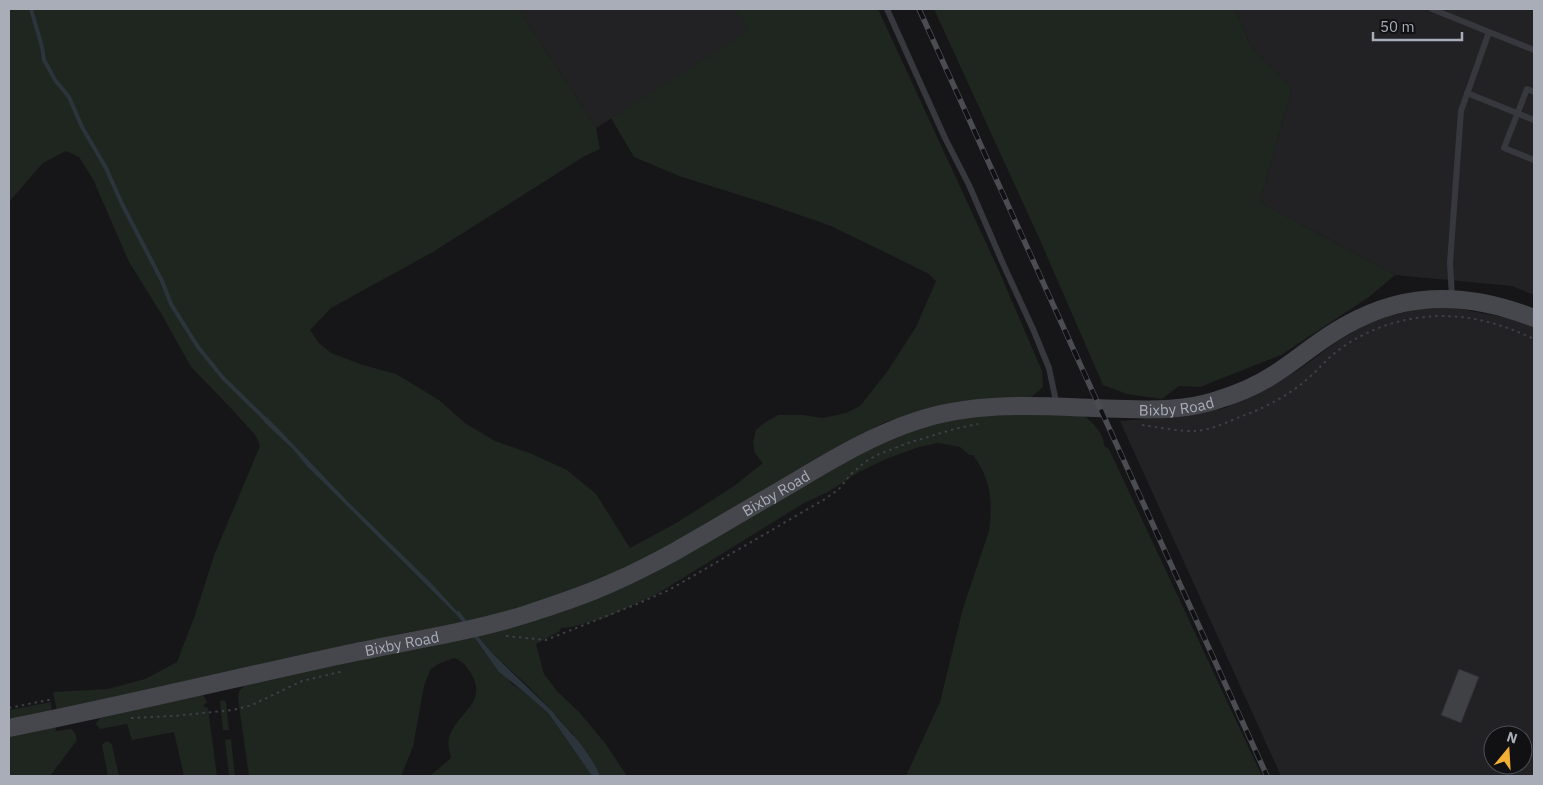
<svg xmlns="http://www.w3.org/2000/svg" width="1543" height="785" viewBox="0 0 1543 785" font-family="'IBM Plex Sans',sans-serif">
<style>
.built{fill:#222225;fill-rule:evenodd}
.green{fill:#1e261f}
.water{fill:#2c353c}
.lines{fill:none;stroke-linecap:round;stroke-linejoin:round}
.stream{stroke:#2c353c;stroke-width:4}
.building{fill:#404145;stroke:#303034}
.path{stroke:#3d3f44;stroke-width:2;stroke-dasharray:2.5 4;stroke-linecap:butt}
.lane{stroke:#37383d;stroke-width:6}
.secondary{stroke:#45474d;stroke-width:18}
.rail-casing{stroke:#4a4c52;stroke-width:5.5}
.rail{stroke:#111113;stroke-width:4;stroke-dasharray:11;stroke-linecap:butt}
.labels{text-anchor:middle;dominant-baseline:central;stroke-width:5;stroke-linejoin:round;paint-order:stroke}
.street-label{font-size:15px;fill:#a8adb8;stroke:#111113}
</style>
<rect width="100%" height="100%" fill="#161618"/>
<g class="built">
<polygon points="519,9 735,9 749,31 596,128"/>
<polygon points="1235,9 1534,9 1534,295 1512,286 1395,275 1260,202 1292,88 1251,47"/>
<path d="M1450 307 1518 320 1534 326V776H1281L1120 421 1177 417 1225 408 1274 384 1301 368 1335 343 1367 323 1415 309ZM1493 735H1523V765H1493Z"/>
</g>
<g class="green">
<polygon points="9,9 519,9 596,128 600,149 583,157 433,252 331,308 310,330 319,343 331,353 363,365 396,374 439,400 465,423 495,441 532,454 567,470 596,494 630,548 678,522 734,486 763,463 755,453 753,442 756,430 764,423 778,415 803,415 823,418 846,413 860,406 887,372 916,327 936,281 929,274 909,264 831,226 765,203 679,176 634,157 611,118 748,31 735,9 878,9 999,271 1042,371 1043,387 1029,399 981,401 885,422 650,557 557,598 469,622 57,712 53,692 108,689 145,679 177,662 195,615 215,553 260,446 256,436 248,427 227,404 191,367 162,315 129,262 93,179 79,157 66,151 43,163 9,202"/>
<polygon points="934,9 1235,9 1251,47 1292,88 1260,202 1395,275 1369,297 1281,355 1200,387 1179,386 1162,399 1127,394 1103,385 1040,240"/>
<path d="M1082 414C1091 421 1105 434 1104 446L1109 449 1262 776H906L940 702 963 608 989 531C993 502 991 479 973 455H969L960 447 938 443 919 447 886 459 859 472 828 492 804 503 657 594 607 617 572 627 561 628 560 631 536 644 544 674 557 691 579 712 605 743 627 776H600L595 766 572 733 563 725 553 712 527 685 492 653 476 634 615 589 650 575 844 460 910 429 967 415Z"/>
<path d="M472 634 512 684 523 691 549 714 592 776H430L451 758C449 750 447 742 450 735 459 711 488 703 471 673 466 666 463 661 454 658L438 664 430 670 424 686 413 747 401 776H249L238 699 239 691 245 685Z"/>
<polygon points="202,695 205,698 207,702 203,706 208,708 217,776 184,776 174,732 132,740 127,724 100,729 96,724 100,718"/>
<polygon points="222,700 226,702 229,730 223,730 220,702"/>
<polygon points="51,702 52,712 9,721 9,710"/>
<polygon points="55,725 56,731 71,729 75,733 77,740 50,776 9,776 9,734"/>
<polygon points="231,739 235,776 229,776 225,740"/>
<polygon points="105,742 109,742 112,745 119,776 108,776 102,745"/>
</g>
<g class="water">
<polygon points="267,417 350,504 430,582 462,617 459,617 306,465 293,449 264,422"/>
<path d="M472 634H476L492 653 553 712C558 720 565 726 571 733 581 743 595 763 600 776H592L549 714 523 691 499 672Z"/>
</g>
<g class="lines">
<g class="stream">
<polyline points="31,9 42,47 44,60 55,80 69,97 82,127 106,168 122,204 162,281 171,304 198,347 223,378 268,422"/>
<polyline points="458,613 467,625"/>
</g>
</g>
<polygon class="building" points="1459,669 1479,677 1461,723 1441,715"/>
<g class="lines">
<g class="path">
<path d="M1142 425C1158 427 1180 432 1195 431 1211 430 1228 422 1242 416 1265 408 1287 396 1305 381 1316 372 1325 361 1336 352 1379 319 1435 308 1488 322 1504 326 1519 332 1534 339"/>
<polyline points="506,636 546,640 637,604 669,590 825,499 839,489 851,474 865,462 877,455 908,443 958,428 978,424"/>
<polyline points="9,708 53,699"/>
<polyline points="131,718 174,716 233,710 252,705 302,681 344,671"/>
</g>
<g class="lane">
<polyline points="887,9 945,138 969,185 1004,266 1033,329 1049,368 1057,406"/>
<polyline points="1432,9 1489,32 1461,111 1450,263 1452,297"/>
<polyline points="1489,32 1534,50"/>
<polyline points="1534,92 1527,89 1504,148 1534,160"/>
<polyline points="1467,93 1534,120"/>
</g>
<path class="secondary" id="s1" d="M9 728C120 706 231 679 342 655 402 642 465 633 524 615 555 605 586 595 616 581 670 557 720 525 772 495 819 468 864 438 916 421 983 398 1056 408 1125 409 1155 410 1185 410 1214 401 1234 395 1255 387 1273 375 1294 362 1312 346 1333 333 1398 291 1463 290 1534 318"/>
<g class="rail-casing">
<polyline id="rail" points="919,9 1267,776"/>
</g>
<use href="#rail" class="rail"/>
</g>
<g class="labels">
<g class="street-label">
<text stroke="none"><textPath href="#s1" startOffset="1228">Bixby Road</textPath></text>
<text stroke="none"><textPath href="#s1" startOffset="808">Bixby Road</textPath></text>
<text stroke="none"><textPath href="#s1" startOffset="402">Bixby Road</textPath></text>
</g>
</g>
<rect width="1543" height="785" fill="none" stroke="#a8adb8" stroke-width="20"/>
<g transform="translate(1508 750) rotate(18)"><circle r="24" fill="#111113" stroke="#4d4f55"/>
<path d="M0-4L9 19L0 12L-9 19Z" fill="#f2b134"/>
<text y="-8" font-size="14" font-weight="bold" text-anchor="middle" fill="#a8adb8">N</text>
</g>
<path d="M1373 32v8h89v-8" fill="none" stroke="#a8adb8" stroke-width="2.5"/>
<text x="1380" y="32" font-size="15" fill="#a8adb8" stroke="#111113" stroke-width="4" paint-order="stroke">50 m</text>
</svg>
